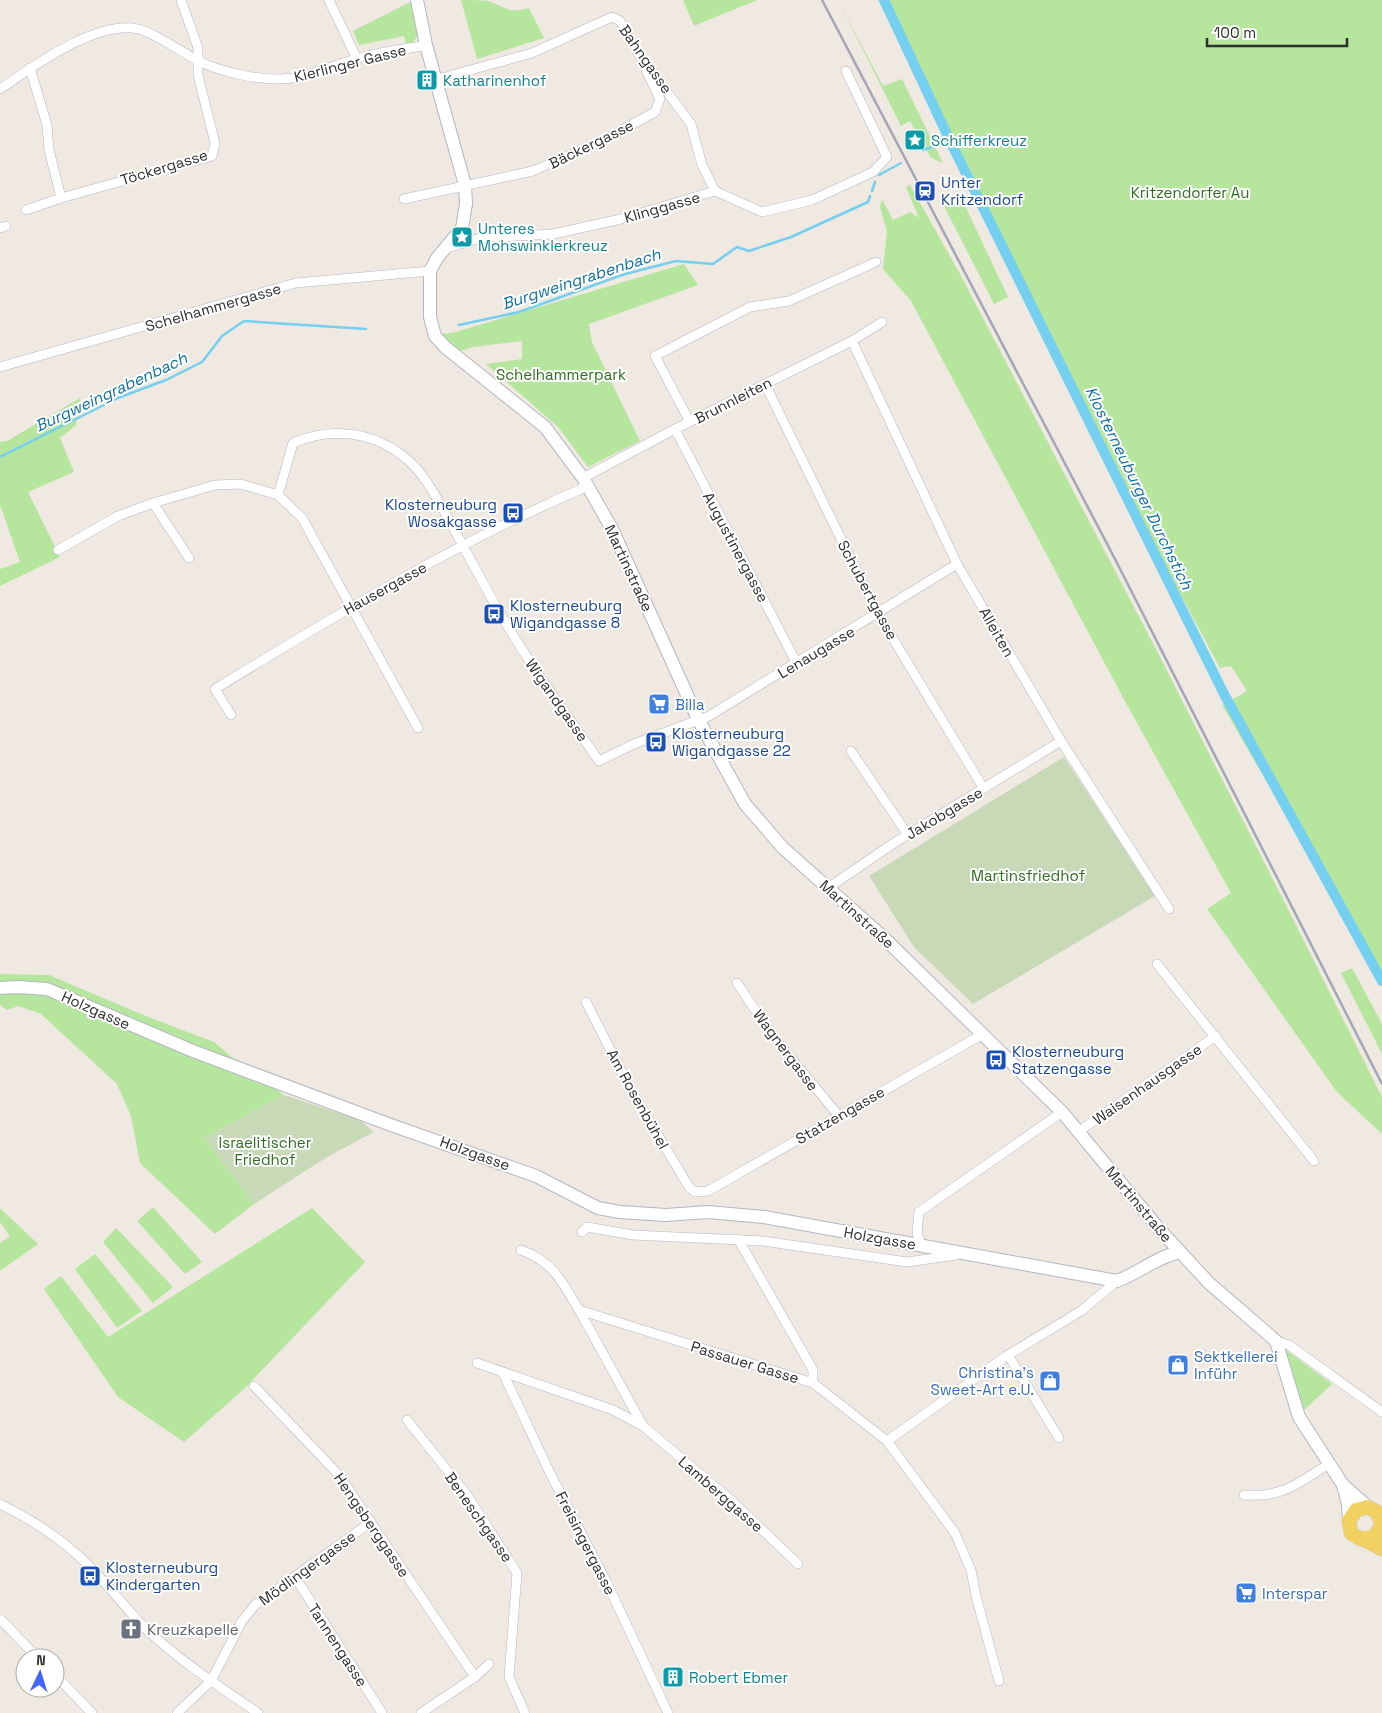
<svg xmlns="http://www.w3.org/2000/svg" width="1382" height="1713" viewBox="0 0 1382 1713" font-family="'Space Grotesk',sans-serif">
<style>
.green{fill:#b6e59e}
.cemetery{fill:#c8d9b8}
.lines{fill:none;stroke-linecap:round;stroke-linejoin:round}
.stream{stroke:#75cff0;stroke-width:2.5}
.canal{stroke:#75cff0;stroke-width:10}
.street-casing{stroke:#b4b7c1;stroke-width:10}
.secondary-casing{stroke:#b4b7c1;stroke-width:14}
.primary-casing{stroke:#c9c9c9;stroke-width:15}
.street{stroke:#fff;stroke-width:9}
.secondary{stroke:#fff;stroke-width:12}
.primary{stroke:#f2d163;stroke-width:14}
.rail{stroke:#a3a6b8;stroke-width:2.5}
.labels{text-anchor:middle;dominant-baseline:central;stroke-width:4;stroke-linejoin:round;paint-order:stroke}
.street-label{font-size:15px;fill:#2e2e2e;stroke:#fff}
.culture-label{font-size:15px;fill:#0d838f;stroke:#fff;text-anchor:start}
.transit-label{font-size:15px;fill:#164399;stroke:#fff;text-anchor:start}
.park-label{font-size:15px;fill:#2c6e1b;stroke:#fff}
.shop-label{font-size:15px;fill:#366cbe;stroke:#fff;text-anchor:start}
.worship-label{font-size:15px;fill:#5b616d;stroke:#fff;text-anchor:start}
.water-label{font-size:16px;font-style:italic;fill:#0d6fa3;stroke:#fff}
</style>
<rect width="100%" height="100%" fill="#efe9e1"/>
<g class="green">
<path d="M461 0C469 0 481 0 489 1 507 8 508 14 529 8L544 38 477 59Z"/>
<polygon points="683,0 757,0 694,26"/>
<polygon points="838,0 883,86 902,79 943,163 931,158 910,121 901,126"/>
<polygon points="878,0 1382,0 1382,980 1222,705 1247,691 1231,666 1220,668 1155,547"/>
<polygon points="412,1 419,34 413,42 406,44 404,36 359,45 353,31"/>
<polygon points="910,185 960,274 1158,653 1291,915 1382,1097 1382,1134 1337,1092 1207,909 1231,893 1126,703 911,301 883,269 887,232 880,207 882,199 893,220 910,212 919,218 906,187"/>
<polygon points="960,195 1008,297 994,304 943,204"/>
<polygon points="684,264 698,285 589,324 592,342 640,441 588,467 558,427 486,364 522,359 522,341 473,347 460,351 450,346 440,334 452,333"/>
<polygon points="80,398 76,425 60,438 74,472 28,492 60,557 0,586 0,569 20,562 0,505 0,442 7,441"/>
<polygon points="1352,968 1382,1024 1382,1054 1341,973"/>
<polygon points="0,974 49,975 148,1017 214,1042 234,1059 284,1095 205,1138 254,1204 215,1234 140,1163 131,1116 117,1084 41,1014 18,1006 7,1010 0,1005"/>
<polygon points="153,1207 202,1262 185,1274 137,1221"/>
<polygon points="0,1208 38,1244 0,1271 0,1243 10,1236 0,1222"/>
<polygon points="312,1208 365,1262 245,1388 184,1442 118,1397 44,1289 61,1276 108,1337"/>
<polygon points="116,1228 173,1287 153,1303 103,1242"/>
<polygon points="95,1254 142,1311 117,1328 75,1269"/>
<polygon points="1282,1347 1332,1384 1304,1410"/>
</g>
<g class="cemetery">
<polygon points="1064,757 1155,896 973,1004 914,947 869,876"/>
<polygon points="284,1095 360,1120 374,1132 327,1157 254,1204 205,1138"/>
</g>
<g class="lines">
<g class="stream">
<polyline points="923,150 950,141"/>
<polyline points="879,175 901,163"/>
<polyline points="872,191 875,182"/>
<polyline points="459,325 519,312 625,274 676,261 713,264 737,247 749,251 791,237 868,202 870,196"/>
<polyline points="0,457 118,398 166,380 202,362 222,336 244,321 366,329"/>
</g>
<polyline class="canal" points="884,0 950,141 1224,694 1382,981"/>
<g class="street-casing">
<g id="street">
<polyline points="329,0 357,59"/>
<polyline points="30,68 47,125 49,150 61,198"/>
<polyline points="438,79 532,53 612,17 620,21 640,56 691,124 702,165 715,191"/>
<path d="M0 89C33 67 90 24 133 28 151 30 181 52 197 60 220 72 253 79 278 79 309 79 337 63 366 56 386 51 407 49 426 45"/>
<polyline points="404,199 533,171 604,140 655,112 660,99 646,70"/>
<polyline points="26,210 61,198 212,156 215,143 198,75 198,48 181,0"/>
<polyline points="0,228 6,226"/>
<polyline points="447,248 480,238 553,234 621,219 715,191 762,212 812,200 873,172 887,157 846,71"/>
<polyline points="852,341 957,564 1061,741 1169,909"/>
<polyline points="0,367 296,283 430,271"/>
<polyline points="765,384 878,614 984,789"/>
<polyline points="690,422 655,356 750,307 789,301 876,262"/>
<polyline points="675,429 797,664"/>
<polyline points="583,478 675,429 852,341 882,322"/>
<path d="M278 495 293 443C329 427 372 431 403 456 425 473 436 497 449 520 466 551 482 582 500 613 529 664 565 712 599 761L634 744 709 716 957 564"/>
<polyline points="153,503 189,558"/>
<polyline points="58,550 118,516 153,503 215,485 241,484 278,495 302,518 418,728"/>
<path d="M231 715 215 689C336 615 457 542 588 486"/>
<polyline points="851,751 908,835"/>
<polyline points="828,888 894,843 1061,741"/>
<polyline points="1157,964 1314,1161"/>
<polyline points="737,983 772,1035 838,1115"/>
<polyline points="586,1002 631,1090 689,1187 695,1192 708,1191 983,1034"/>
<polyline points="1078,1132 1216,1036"/>
<polyline points="582,1232 587,1227 633,1235 763,1241 907,1262 956,1255"/>
<polyline points="921,1245 917,1233 919,1212 1062,1112"/>
<path d="M521 1250C554 1262 562 1282 579 1310L813 1383V1370L738 1239"/>
<polyline points="1276,1341 1289,1345 1382,1412"/>
<polyline points="1008,1355 1059,1438"/>
<polyline points="477,1363 613,1410 643,1426 579,1310"/>
<polyline points="503,1373 551,1475 607,1583 668,1713"/>
<polyline points="813,1383 887,1441 955,1533 971,1570 976,1596 999,1681"/>
<polyline points="254,1386 339,1475 475,1677"/>
<polyline points="407,1420 467,1495 517,1573 509,1677 525,1713"/>
<polyline points="643,1426 732,1501 798,1564"/>
<polyline points="887,1441 1008,1355 1081,1311 1117,1281"/>
<path d="M1244 1495C1283 1498 1298 1483 1329 1464"/>
<path d="M0 1504C35 1521 68 1543 95 1572 112 1590 128 1611 146 1629 180 1661 220 1687 258 1713"/>
<polyline points="295,1577 382,1713"/>
<polyline points="0,1619 38,1658"/>
<polyline points="55,1675 92,1713"/>
<polyline points="177,1713 211,1681 242,1621 255,1605 371,1522"/>
<polyline points="421,1713 475,1677 489,1664"/>
</g>
</g>
<g class="secondary-casing">
<g id="secondary">
<polyline points="417,0 426,45 465,185 466,204 462,228 437,258 430,271 430,317 435,336 445,347 545,427 583,478 612,529 698,719 745,804 782,847 883,937 1062,1112 1160,1230 1209,1283 1276,1341 1299,1417 1343,1485 1368,1507"/>
<path d="M0 988 18 987 47 989 193 1051 391 1125 536 1176 598 1208 620 1212 666 1215 708 1212 764 1217 1117 1281C1139 1273 1158 1256 1180 1252"/>
<polyline points="1343,1485 1348,1504 1349,1521"/>
</g>
</g>
<g class="primary-casing">
<g id="primary">
<polyline points="1382,1525 1377,1512 1368,1507 1356,1510 1349,1521 1351,1533 1361,1539 1374,1537 1382,1525"/>
<polyline points="1365,1540 1382,1549"/>
</g>
</g>
<use href="#street" class="street"/>
<use href="#secondary" class="secondary"/>
<use href="#primary" class="primary"/>
<polyline class="rail" points="822,0 1115,559 1382,1084"/>
</g>
<defs>
<g id="building-square" transform="scale(1.125)"><rect x="-9" y="-9" width="18" height="18" rx="4" fill="#0f9aa8" stroke="#fff"/><path d="M-4-6H4V6H1V3H-1V6H-4ZM-2.5-4.3h1.7v1.8h-1.7ZM.8-4.3h1.7v1.8H.8ZM-2.5-1h1.7V.8h-1.7ZM.8-1h1.7V.8H.8Z" fill="#fff"/></g>
<g id="sight-square" transform="scale(1.125)"><rect x="-9" y="-9" width="18" height="18" rx="4" fill="#0f9aa8" stroke="#fff"/><path d="M0-6L1.8-2.2L6-1.7L2.9 1.2L3.7 5.4L0 3.3L-3.7 5.4L-2.9 1.2L-6-1.7L-1.8-2.2Z" fill="#fff"/></g>
<g id="station-square" transform="scale(1.125)"><rect x="-9" y="-9" width="18" height="18" rx="4" fill="#1a4fb4" stroke="#fff"/><path d="M-3-6H3Q5-6 5-4V2Q5 4 3 4L4.5 6H3L1.5 4h-3L-3 6H-4.5L-3 4Q-5 4-5 2V-4Q-5-6-3-6ZM-3.5-4v3h7v-3ZM-3.5 1v1.5H-2V1ZM2 1v1.5H3.5V1Z" fill="#fff"/></g>
<g id="bus-square" transform="scale(1.125)"><rect x="-9" y="-9" width="18" height="18" rx="4" fill="#1a4fb4" stroke="#fff"/><path d="M-5-6H5V4H4V6H2V4H-2V6H-4V4H-5ZM-3.5-4V0h7V-4ZM-3.5 1.2v1.5H-2V1.2ZM2 1.2v1.5H3.5V1.2Z" fill="#fff"/></g>
<g id="supermarket-square" transform="scale(1.125)"><rect x="-9" y="-9" width="18" height="18" rx="4" fill="#3f7fe0" stroke="#fff"/><path d="M-6-5.5h2.5l.6 2H6L4.5 2H-2.5L-4.4-4H-6ZM-1.5 3.2a1.3 1.3 0 1 0 .1 0ZM3 3.2a1.3 1.3 0 1 0 .1 0Z" fill="#fff"/></g>
<g id="shop-square" transform="scale(1.125)"><rect x="-9" y="-9" width="18" height="18" rx="4" fill="#3f7fe0" stroke="#fff"/><path d="M-5-2.5h2.3a2.7 3.5 0 0 1 5.4 0H5L5.5 6h-11ZM-1.5-2.5h3a1.5 2.3 0 0 0-3 0Z" fill="#fff"/></g>
<g id="church-square" transform="scale(1.125)"><rect x="-9" y="-9" width="18" height="18" rx="4" fill="#6b7280" stroke="#fff"/><path d="M-1.2-6h2.4v3.5h3.3v2.4h-3.3V6h-2.4V-.1h-3.3v-2.4h3.3Z" fill="#fff"/></g>
</defs>
<g fill-rule="evenodd">
<use href="#building-square" x="427" y="80"/>
<use href="#sight-square" x="915" y="140"/>
<use href="#station-square" x="925" y="191"/>
<use href="#sight-square" x="462" y="237"/>
<use href="#bus-square" x="513" y="513"/>
<use href="#bus-square" x="494" y="614"/>
<use href="#supermarket-square" x="659" y="704"/>
<use href="#bus-square" x="656" y="742"/>
<use href="#bus-square" x="996" y="1060"/>
<use href="#shop-square" x="1178" y="1365"/>
<use href="#shop-square" x="1050" y="1381"/>
<use href="#bus-square" x="90" y="1576"/>
<use href="#supermarket-square" x="1246" y="1593"/>
<use href="#church-square" x="131" y="1629"/>
<use href="#building-square" x="673" y="1677"/>
</g>
<g class="labels">
<g class="street-label">
<text transform="translate(646 59) rotate(55)">Bahngasse</text>
<text transform="translate(350 63) rotate(-14)">Kierlinger Gasse</text>
<text transform="translate(591 144) rotate(-26)">Bäckergasse</text>
<text transform="translate(164 167) rotate(-17)">Töckergasse</text>
<text transform="translate(662 207) rotate(-16)">Klinggasse</text>
<text transform="translate(213 307) rotate(-16)">Schelhammergasse</text>
<text transform="translate(733 400) rotate(-27)">Brunnleiten</text>
<text transform="translate(736 547) rotate(62)">Augustinergasse</text>
<text transform="translate(629 568) rotate(65)">Martinstraße</text>
<text transform="translate(385 588) rotate(-29)">Hausergasse</text>
<text transform="translate(868 590) rotate(62)">Schubertgasse</text>
<text transform="translate(997 632) rotate(60)">Alleiten</text>
<text transform="translate(816 652) rotate(-31)">Lenaugasse</text>
<text transform="translate(557 700) rotate(55)">Wigandgasse</text>
<text transform="translate(944 813) rotate(-31)">Jakobgasse</text>
<text transform="translate(857 914) rotate(42)">Martinstraße</text>
<text transform="translate(96 1010) rotate(24)">Holzgasse</text>
<text transform="translate(786 1050) rotate(53)">Wagnergasse</text>
<text transform="translate(1147 1084) rotate(-35)">Waisenhausgasse</text>
<text transform="translate(638 1099) rotate(61)">Am Rosenbühel</text>
<text transform="translate(840 1115) rotate(-30)">Statzengasse</text>
<text transform="translate(475 1153) rotate(20)">Holzgasse</text>
<text transform="translate(1139 1204) rotate(50)">Martinstraße</text>
<text transform="translate(880 1238) rotate(10)">Holzgasse</text>
<text transform="translate(745 1362) rotate(17)">Passauer Gasse</text>
<text transform="translate(721 1494) rotate(41)">Lamberggasse</text>
<text transform="translate(479 1517) rotate(55)">Beneschgasse</text>
<text transform="translate(372 1525) rotate(56)">Hengsberggasse</text>
<text transform="translate(586 1543) rotate(63)">Freisingergasse</text>
<text transform="translate(307 1568) rotate(-36)">Mödlingergasse</text>
<text transform="translate(338 1645) rotate(57)">Tannengasse</text>
</g>
<g class="culture-label">
<text x="443" y="80">Katharinenhof</text>
<text x="931" y="140">Schifferkreuz</text>
<text x="478" y="228">Unteres<tspan x="478" dy="17">Mohswinklerkreuz</tspan></text>
<text x="689" y="1677">Robert Ebmer</text>
</g>
<g class="transit-label">
<text x="941" y="182">Unter<tspan x="941" dy="17">Kritzendorf</tspan></text>
<text x="497" y="504" text-anchor="end">Klosterneuburg<tspan x="497" dy="17">Wosakgasse</tspan></text>
<text x="510" y="605">Klosterneuburg<tspan x="510" dy="17">Wigandgasse 8</tspan></text>
<text x="672" y="733">Klosterneuburg<tspan x="672" dy="17">Wigandgasse 22</tspan></text>
<text x="1012" y="1051">Klosterneuburg<tspan x="1012" dy="17">Statzengasse</tspan></text>
<text x="106" y="1567">Klosterneuburg<tspan x="106" dy="17">Kindergarten</tspan></text>
</g>
<g class="park-label">
<text x="1190" y="192">Kritzendorfer Au</text>
<text x="561" y="374">Schelhammerpark</text>
<text x="1028" y="875">Martinsfriedhof</text>
<text x="265" y="1142">Israelitischer<tspan x="265" dy="17">Friedhof</tspan></text>
</g>
<g class="shop-label">
<text x="675" y="704">Billa</text>
<text x="1194" y="1356">Sektkellerei<tspan x="1194" dy="17">Inführ</tspan></text>
<text x="1034" y="1372" text-anchor="end">Christina's<tspan x="1034" dy="17">Sweet-Art e.U.</tspan></text>
<text x="1262" y="1593">Interspar</text>
</g>
<g class="worship-label">
<text x="147" y="1629">Kreuzkapelle</text>
</g>
<g class="water-label">
<text transform="translate(581 279) rotate(-18)">Burgweingrabenbach</text>
<text transform="translate(111 392) rotate(-25)">Burgweingrabenbach</text>
<text transform="translate(1139 488) rotate(64)">Klosterneuburger Durchstich</text>
</g>
</g>
<g transform="translate(40 1673) rotate(4)"><circle r="24" fill="#ffffff" stroke="#ababab"/>
<path d="M0-4L9 19L0 12L-9 19Z" fill="#4264fb"/>
<text y="-8" font-size="14" font-weight="bold" text-anchor="middle" fill="#2e2e2e">N</text>
</g>
<path d="M1207 38v8h140v-8" fill="none" stroke="#2e2e2e" stroke-width="2.5"/>
<text x="1214" y="38" font-size="15" fill="#2e2e2e" stroke="#ffffff" stroke-width="4" paint-order="stroke">100 m</text>
</svg>
